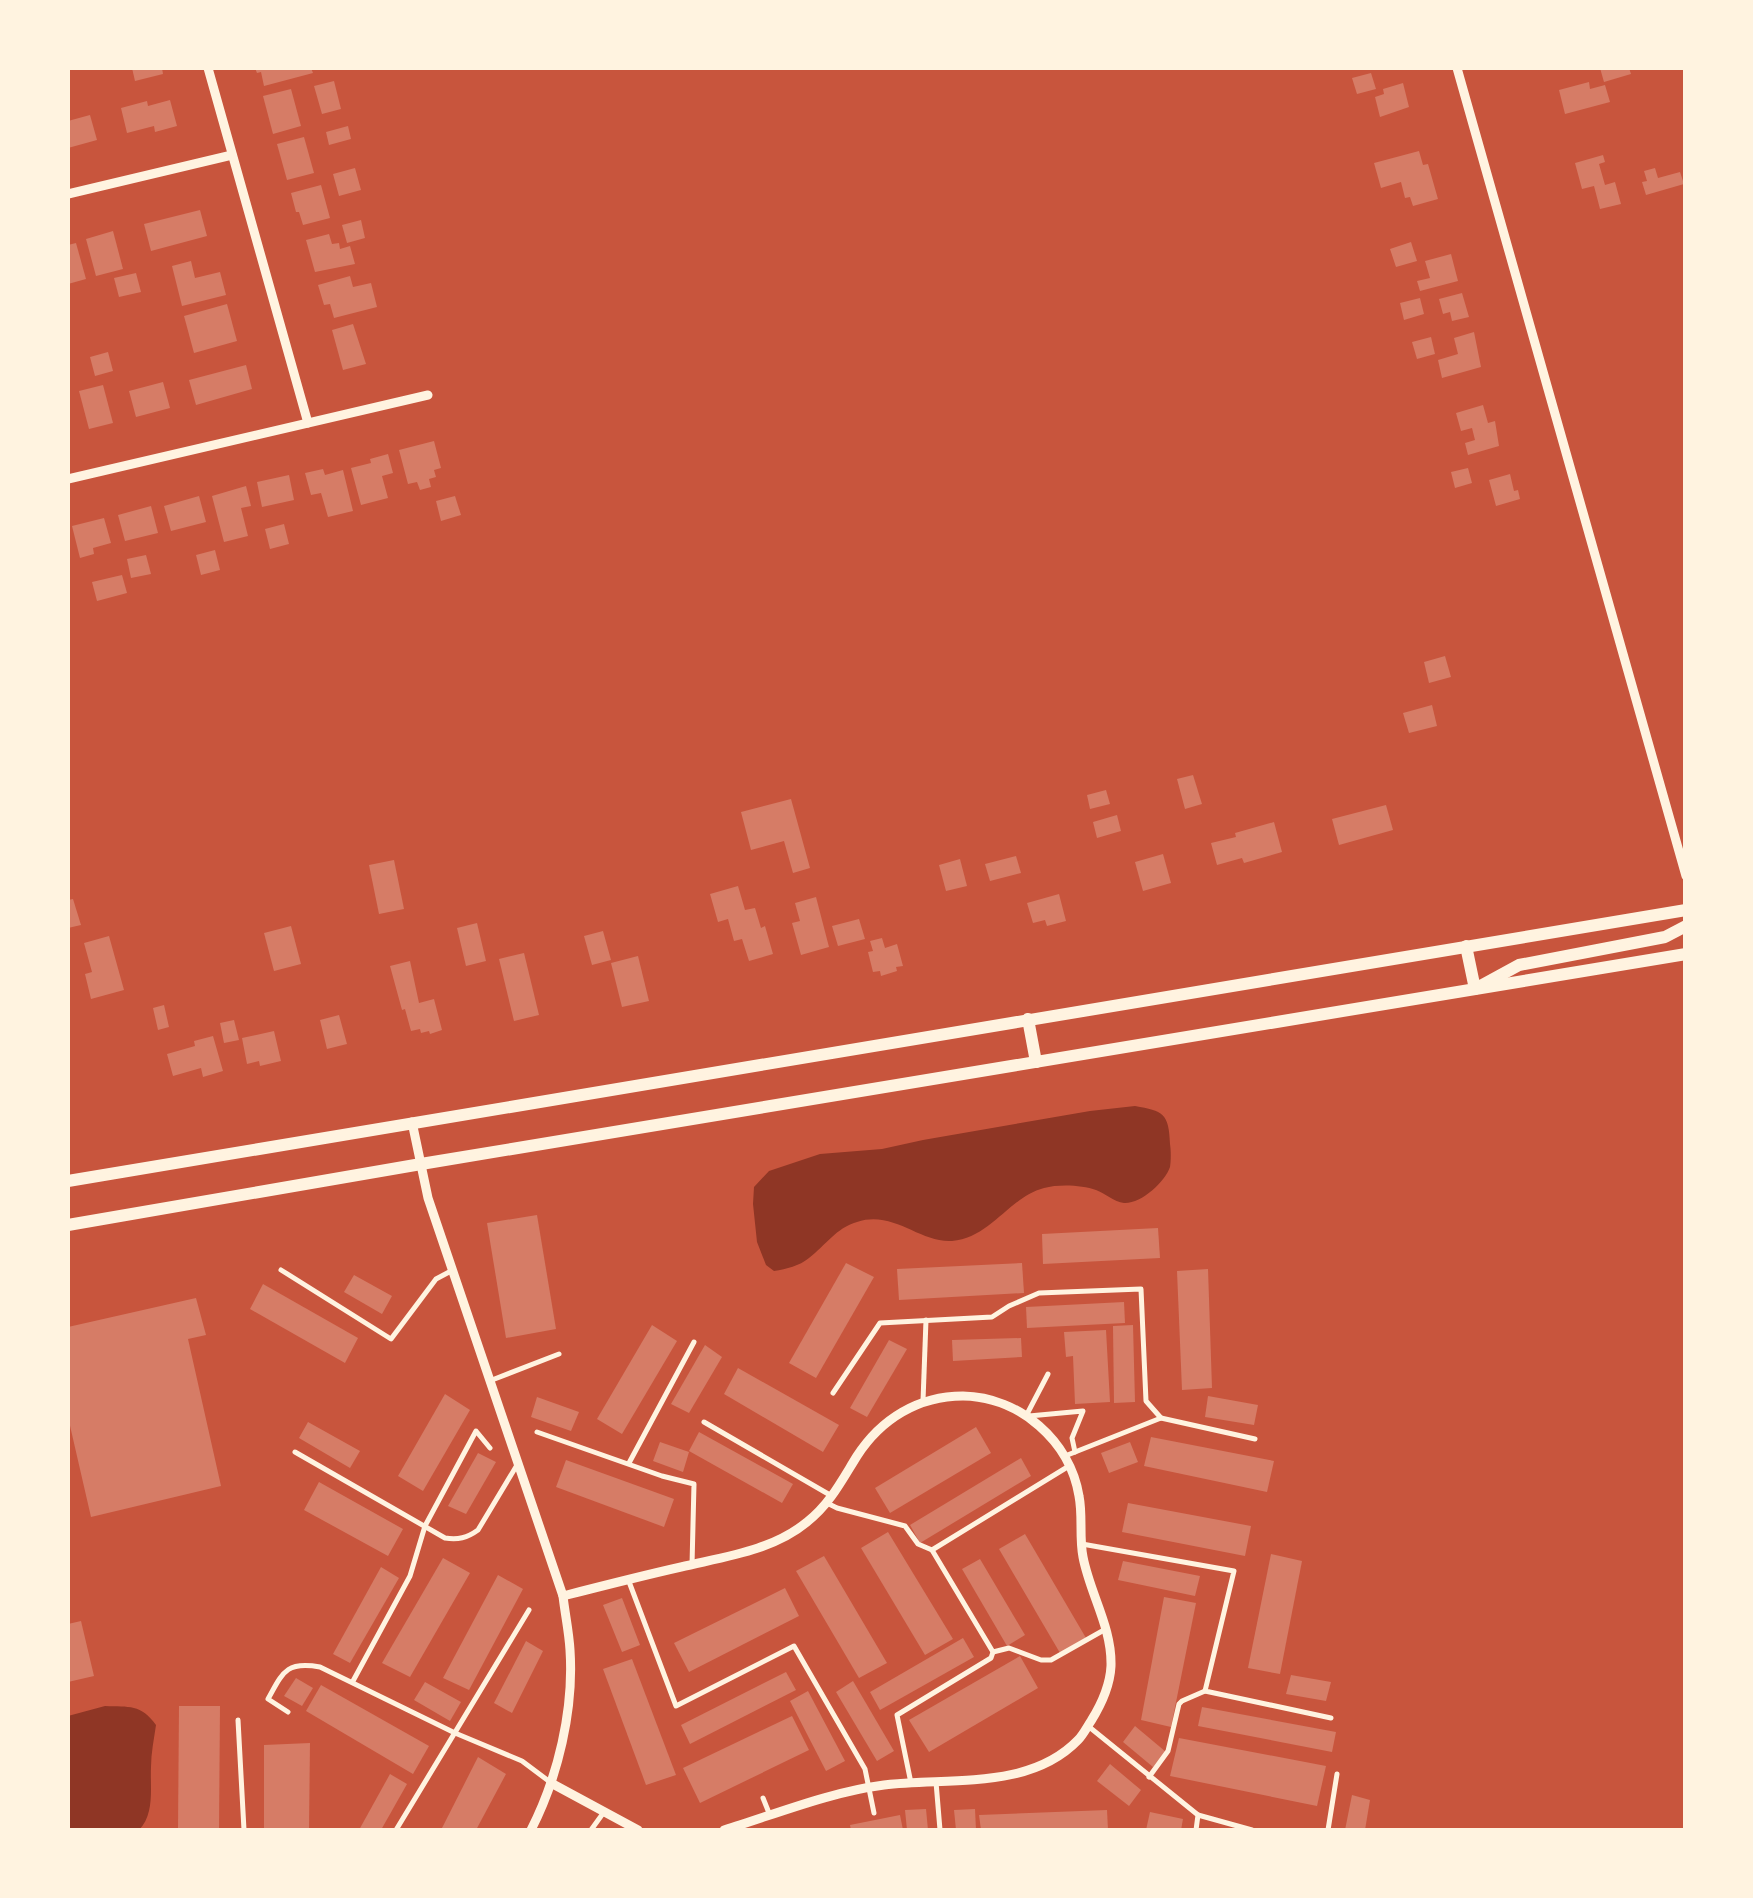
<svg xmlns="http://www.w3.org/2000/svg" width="1753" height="1898" viewBox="0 0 1753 1898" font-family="'IBM Plex Serif',serif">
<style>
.water{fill:#8f3625}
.building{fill:#d67c66}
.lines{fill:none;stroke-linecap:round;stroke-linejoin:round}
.service{stroke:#fff3e0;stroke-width:5}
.minor{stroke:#fff3e0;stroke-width:9}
.secondary{stroke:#fff3e0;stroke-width:12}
</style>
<rect width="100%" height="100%" fill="#c8553d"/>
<g class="water">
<path d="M1135 1106C1163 1111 1169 1113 1170 1144 1171 1151 1171 1160 1170 1167 1165 1182 1141 1204 1124 1203 1114 1202 1105 1193 1096 1190 1082 1185 1059 1184 1044 1188 1009 1197 991 1238 952 1241 919 1243 894 1210 857 1222 836 1228 826 1245 809 1258 799 1266 787 1269 774 1271L766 1265 757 1242 753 1204 754 1187 769 1171 820 1154 882 1149 923 1140 1090 1111Z"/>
<path d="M105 1706C129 1707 141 1704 156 1725 154 1739 151 1753 151 1767 150 1788 155 1814 139 1830H68V1716Z"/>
</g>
<g class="building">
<polygon points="132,68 162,68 163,74 135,81"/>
<polygon points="255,68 311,68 313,73 264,86 261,72 257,73"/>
<polygon points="1600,68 1629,68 1631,74 1604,82"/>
<polygon points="1371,73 1376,89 1357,94 1352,78"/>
<polygon points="334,81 341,109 322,114 314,86"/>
<polygon points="1589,82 1590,89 1605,85 1610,102 1565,114 1559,90"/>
<polygon points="1403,83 1409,107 1380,117 1375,97 1384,94 1383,89"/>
<polygon points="291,89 301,126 273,134 263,96"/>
<polygon points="170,100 177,126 155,132 154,126 127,133 121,108 147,101 148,106"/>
<polygon points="90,115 97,140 68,148 68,121"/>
<polygon points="348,126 351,139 329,145 326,132"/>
<polygon points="304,137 314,173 287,180 277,144"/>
<polygon points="1419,151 1423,165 1428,164 1438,199 1413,206 1410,197 1405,198 1401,182 1381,188 1374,163"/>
<polygon points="1603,155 1605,162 1599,164 1605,185 1615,182 1621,204 1600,209 1594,186 1582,189 1575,163"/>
<polygon points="355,168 361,190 339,196 333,174"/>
<polygon points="1655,168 1658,178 1680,172 1684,184 1646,195 1642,182 1647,181 1644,171"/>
<polygon points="321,185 330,218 303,225 299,212 296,212 291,193"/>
<polygon points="200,210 207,236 151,251 144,224"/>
<polygon points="361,220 365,238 347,243 342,225"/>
<polygon points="113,231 123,269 96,276 86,239"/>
<polygon points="329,234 332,244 339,243 340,249 350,246 355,264 315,272 306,240"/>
<polygon points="1411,242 1417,261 1396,267 1390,249"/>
<polygon points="76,243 86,279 68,284 68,245"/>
<polygon points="1451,254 1458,281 1420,291 1417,281 1430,278 1425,261"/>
<polygon points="191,261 195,278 220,272 226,295 182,306 172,266"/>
<polygon points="136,273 141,292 119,297 114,278"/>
<polygon points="350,276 353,287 371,283 377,307 334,318 330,304 324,305 318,285"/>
<polygon points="1462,293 1469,317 1452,321 1450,312 1443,314 1439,299"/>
<polygon points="1420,298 1424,314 1404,320 1400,303"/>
<polygon points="227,304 237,341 194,353 184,316"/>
<polygon points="353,324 366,364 343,370 332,330"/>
<polygon points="1474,332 1481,367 1442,378 1438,360 1458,354 1454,338"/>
<polygon points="1431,337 1435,354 1417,359 1412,342"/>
<polygon points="108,352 113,371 95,376 90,357"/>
<polygon points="246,365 252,389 196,405 189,380"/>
<polygon points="163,382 170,408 136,417 129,391"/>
<polygon points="103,385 113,423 89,429 79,391"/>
<polygon points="1483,405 1488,423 1495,421 1499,446 1468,455 1465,443 1475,440 1472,428 1461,431 1456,413"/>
<polygon points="434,441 441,468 434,470 436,477 429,479 431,487 420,490 417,482 408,484 399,450"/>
<polygon points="388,454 393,473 382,476 388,498 361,505 351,468 371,463 370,459"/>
<polygon points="1468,468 1472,483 1455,488 1451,472"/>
<polygon points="323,469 325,475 343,470 353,511 328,517 321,493 311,495 305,473"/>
<polygon points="1510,474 1514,491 1518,490 1520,499 1496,506 1489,480"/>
<polygon points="289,475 294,500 262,507 257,482"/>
<polygon points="246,486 251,506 241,508 248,536 224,542 212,496"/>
<polygon points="199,496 206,522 171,531 164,506"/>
<polygon points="455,496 461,515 441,521 436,501"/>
<polygon points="151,506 158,533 125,541 118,515"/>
<polygon points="104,518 111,543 93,548 94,554 80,558 72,526"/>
<polygon points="284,524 289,544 270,549 265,529"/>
<polygon points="215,550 220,570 201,575 196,555"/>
<polygon points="146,555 151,574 131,578 127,559"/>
<polygon points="122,575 127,593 97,601 92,582"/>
<polygon points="1445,656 1451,677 1429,683 1424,662"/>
<polygon points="1432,705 1437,726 1409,733 1403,713"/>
<polygon points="1193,775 1202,804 1185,809 1177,779"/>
<polygon points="1106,790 1110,804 1090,809 1087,795"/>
<polygon points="791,799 810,868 793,873 784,841 751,850 741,812"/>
<polygon points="1386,805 1393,830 1339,845 1332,819"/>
<polygon points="1117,815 1121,831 1097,838 1093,822"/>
<polygon points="1274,822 1282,852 1244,863 1242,858 1217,865 1211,843 1236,837 1235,833"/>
<polygon points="1163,854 1171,883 1143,891 1135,862"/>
<polygon points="1016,856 1021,873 990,881 985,864"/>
<polygon points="960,859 967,886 946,891 939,865"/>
<polygon points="394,860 404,909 379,914 369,865"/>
<polygon points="738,886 745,910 755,908 761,928 765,926 773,954 749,961 742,939 734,941 728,919 718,922 710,894"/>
<polygon points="1059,894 1066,921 1047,926 1045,920 1033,923 1027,903"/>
<polygon points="816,897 829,947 801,955 792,923 800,921 795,903"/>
<polygon points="73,899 81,925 68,928 68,900"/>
<polygon points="859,919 865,939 838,946 832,926"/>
<polygon points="477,923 486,961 466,966 457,928"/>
<polygon points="291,926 301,964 274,971 264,933"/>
<polygon points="603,931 611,960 592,965 584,936"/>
<polygon points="109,936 124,990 91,999 85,974 92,972 84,943"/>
<polygon points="882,938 885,948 897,944 903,966 896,967 897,971 881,976 880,971 873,972 868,952 873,951 870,941"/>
<polygon points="524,953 539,1015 514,1021 499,959"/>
<polygon points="638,956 649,1001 622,1007 611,963"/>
<polygon points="410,961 419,1003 434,999 442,1030 430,1034 429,1031 421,1033 420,1029 411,1031 405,1009 402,1010 390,966"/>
<polygon points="164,1005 169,1027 158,1030 153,1008"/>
<polygon points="339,1015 347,1044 327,1049 320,1020"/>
<polygon points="234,1020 239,1040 224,1043 220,1023"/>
<polygon points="274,1031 281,1061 260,1066 259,1061 247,1064 242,1038"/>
<polygon points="213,1036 223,1071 203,1077 201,1068 173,1076 167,1054 195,1046 194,1041"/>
<polygon points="537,1215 556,1329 506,1338 487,1223"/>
<polygon points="1158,1228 1160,1258 1043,1264 1042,1234"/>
<polygon points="846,1263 874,1277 816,1378 789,1363"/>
<polygon points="1022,1263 1024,1293 899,1300 897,1269"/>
<polygon points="1208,1269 1212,1388 1182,1390 1177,1271"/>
<polygon points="354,1275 392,1296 382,1314 344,1292"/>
<polygon points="263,1284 358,1338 345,1363 250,1309"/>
<polygon points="196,1298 206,1335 188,1339 221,1486 91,1517 68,1417 68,1327"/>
<polygon points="1124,1302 1125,1323 1027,1328 1026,1307"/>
<polygon points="652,1325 677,1341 622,1434 597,1419"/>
<polygon points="1133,1325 1135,1402 1114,1403 1113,1326"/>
<polygon points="1106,1330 1110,1402 1075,1404 1073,1356 1066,1357 1064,1332"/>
<polygon points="1021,1338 1022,1357 953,1361 952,1340"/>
<polygon points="889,1340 907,1349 867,1417 850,1408"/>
<polygon points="705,1345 722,1357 689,1413 671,1404"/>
<polygon points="738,1368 839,1425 823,1452 724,1394"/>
<polygon points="445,1394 470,1410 423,1491 398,1476"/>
<polygon points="1208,1396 1258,1405 1254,1425 1205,1417"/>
<polygon points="537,1397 579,1412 571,1431 531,1417"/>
<polygon points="308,1422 360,1451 350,1468 299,1438"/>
<polygon points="976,1427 991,1453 890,1513 875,1488"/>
<polygon points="699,1432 793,1484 782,1503 689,1451"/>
<polygon points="1151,1437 1274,1461 1267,1492 1144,1466"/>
<polygon points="660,1442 689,1452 683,1472 653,1461"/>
<polygon points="1130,1442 1138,1462 1109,1473 1101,1453"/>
<polygon points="478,1453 496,1462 466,1514 448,1506"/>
<polygon points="1021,1458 1031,1476 920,1543 910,1525"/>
<polygon points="566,1460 674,1499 664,1527 556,1487"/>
<polygon points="319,1482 403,1529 388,1556 304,1510"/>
<polygon points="1128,1503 1251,1526 1245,1556 1122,1532"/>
<polygon points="888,1532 953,1639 925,1655 861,1548"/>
<polygon points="1025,1534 1086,1638 1060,1653 999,1549"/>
<polygon points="1271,1554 1302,1561 1280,1674 1248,1668"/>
<polygon points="824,1556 887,1663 859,1678 796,1571"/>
<polygon points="443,1558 470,1573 410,1677 382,1663"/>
<polygon points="980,1559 1025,1635 1007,1646 962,1569"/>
<polygon points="1123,1561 1200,1576 1195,1596 1118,1580"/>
<polygon points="381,1567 399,1578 350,1663 333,1654"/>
<polygon points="498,1575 523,1589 469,1690 443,1678"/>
<polygon points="785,1588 799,1616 689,1672 674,1643"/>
<polygon points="1164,1597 1196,1603 1171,1727 1141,1720"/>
<polygon points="622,1598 640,1645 622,1652 603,1605"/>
<polygon points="81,1621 94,1676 68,1682 68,1624"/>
<polygon points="963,1638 974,1657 880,1710 870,1692"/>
<polygon points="526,1641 543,1651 512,1713 494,1703"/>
<polygon points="1020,1656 1038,1688 929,1752 909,1720"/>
<polygon points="632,1659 676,1775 646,1785 603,1669"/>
<polygon points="786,1672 796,1690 690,1744 681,1725"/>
<polygon points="1291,1675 1331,1682 1326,1701 1286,1694"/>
<polygon points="296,1678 313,1688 302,1706 284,1696"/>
<polygon points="853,1681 894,1751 877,1761 836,1692"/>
<polygon points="425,1682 461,1702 450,1721 414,1700"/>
<polygon points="321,1685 429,1746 413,1774 306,1711"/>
<polygon points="808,1691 845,1761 826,1771 790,1701"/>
<polygon points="179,1706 220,1706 219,1830 178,1830"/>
<polygon points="1202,1707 1336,1732 1332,1752 1198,1726"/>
<polygon points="792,1716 809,1750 700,1803 683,1768"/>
<polygon points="1135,1726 1166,1752 1153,1767 1123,1742"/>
<polygon points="1179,1738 1326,1766 1317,1806 1170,1776"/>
<polygon points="310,1743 309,1830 264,1830 264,1745"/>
<polygon points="478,1757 506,1774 476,1830 441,1830"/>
<polygon points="1110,1764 1141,1790 1129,1806 1097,1781"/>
<polygon points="390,1774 407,1784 381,1830 359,1830"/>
<polygon points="1352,1795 1370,1800 1365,1830 1345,1830"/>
<polygon points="926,1809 928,1830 907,1830 905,1810"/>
<polygon points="975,1809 976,1830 956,1830 954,1810"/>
<polygon points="1107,1810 1108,1830 981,1830 979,1815"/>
<polygon points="1150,1812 1183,1819 1181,1830 1146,1830"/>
<polygon points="900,1815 903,1830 851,1830 850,1825"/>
</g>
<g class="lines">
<g class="service">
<polyline points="281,1270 391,1339 436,1279 451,1271"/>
<polyline points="492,1380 559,1354"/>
<polyline points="833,1393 880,1323 992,1317 1009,1306 1039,1293 1141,1289 1146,1401 1161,1418"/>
<polyline points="923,1401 926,1320"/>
<polyline points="1026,1416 1048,1374"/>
<polyline points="1029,1416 1083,1411 1072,1438 1075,1452"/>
<polyline points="704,1422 830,1495"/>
<polyline points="537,1432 662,1476 694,1484 692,1565"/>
<path d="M295 1452 445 1538C458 1540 467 1538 478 1530L517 1465"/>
<polyline points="1065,1456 1161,1418 1255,1439"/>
<polyline points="629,1463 694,1342"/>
<polyline points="827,1503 837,1508 905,1526 918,1544 932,1550"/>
<polyline points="1082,1544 1234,1571 1205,1691 1331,1718"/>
<polyline points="628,1579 676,1706 794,1646 865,1769 874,1813"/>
<polyline points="993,1652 1009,1648 1041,1660 1051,1660 1104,1630"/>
<polyline points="353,1681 410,1576 425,1526 476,1431 490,1448"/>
<path d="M288 1712 268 1699C283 1672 286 1661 320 1667L455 1733 522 1761 550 1782"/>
<polyline points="238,1720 244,1830"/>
<polyline points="1088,1726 1198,1815 1196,1830"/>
<polyline points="1149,1777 1168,1751 1179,1704 1182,1701 1205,1691"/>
<polyline points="936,1782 940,1830"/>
<polyline points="911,1783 897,1715 991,1658 993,1652 932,1550 1069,1466"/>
<polyline points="763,1798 769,1813"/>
<polyline points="1198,1815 1252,1830"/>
<polyline points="396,1830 529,1610"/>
<polyline points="591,1830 604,1812"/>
<polyline points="1328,1830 1337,1774"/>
</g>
<g class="minor">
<polyline points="208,68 308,423"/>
<polyline points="1457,68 1686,876"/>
<polyline points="68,194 232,155"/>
<polyline points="68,479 428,395"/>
<path d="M412 1122 428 1198 563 1596C565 1614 569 1632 570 1650 574 1710 558 1777 531 1830"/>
<path d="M563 1596C602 1586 641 1576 681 1567 723 1557 772 1551 807 1522 830 1504 842 1480 857 1456 881 1419 918 1396 963 1396 1020 1397 1070 1441 1079 1496 1083 1516 1079 1537 1083 1557 1090 1594 1112 1627 1111 1666 1110 1686 1101 1705 1091 1721 1087 1727 1083 1735 1078 1740 1029 1791 947 1777 884 1785 830 1792 776 1814 724 1830"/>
<polyline points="551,1783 638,1830"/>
</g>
<g class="secondary">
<polyline points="1466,946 1475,989 1519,965 1665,937 1686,926"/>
<polyline points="1028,1019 1036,1062"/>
<polyline points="68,1181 1686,910"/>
<polyline points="68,1225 421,1164 1686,954"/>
</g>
</g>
<rect width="1753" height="1898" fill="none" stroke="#fff3e0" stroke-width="140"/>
</svg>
